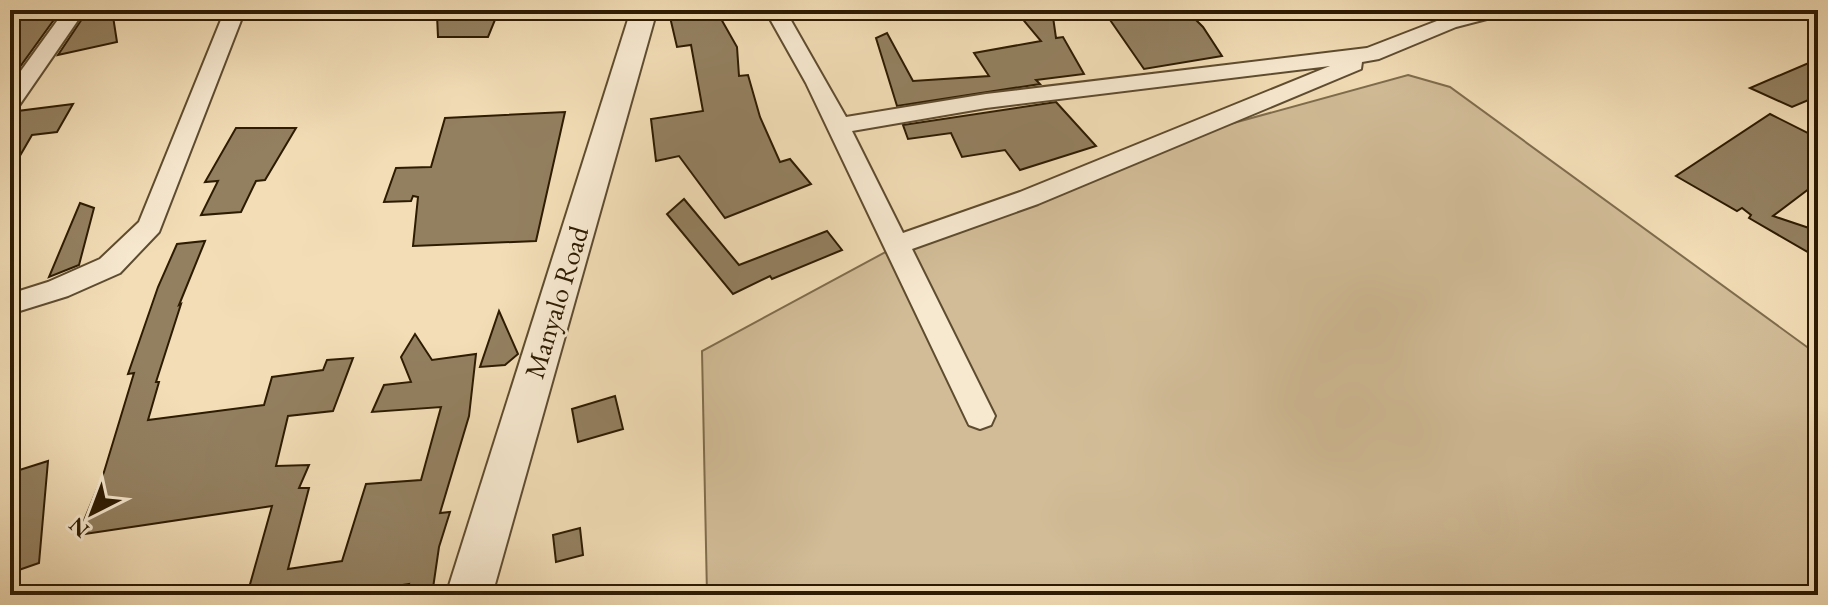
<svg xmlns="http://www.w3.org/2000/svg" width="1828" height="605" viewBox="0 0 1828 605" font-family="'EB Garamond',serif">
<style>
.green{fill:#d1bc97;stroke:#7f6c4c;stroke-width:2}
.building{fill:#938060;stroke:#2d1b02;stroke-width:2}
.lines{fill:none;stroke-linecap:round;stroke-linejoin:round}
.minor-casing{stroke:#5e4c2f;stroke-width:4}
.tertiary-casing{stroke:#5e4c2f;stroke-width:4}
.minor{fill:#f7e9d0;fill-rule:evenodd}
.tertiary{fill:#f7e9d0;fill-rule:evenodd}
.labels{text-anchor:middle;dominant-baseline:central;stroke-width:6;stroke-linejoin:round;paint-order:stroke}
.street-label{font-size:28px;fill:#2d1b02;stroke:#f7e9d0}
</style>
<rect width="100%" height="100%" fill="#f2ddb6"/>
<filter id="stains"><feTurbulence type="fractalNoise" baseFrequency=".0025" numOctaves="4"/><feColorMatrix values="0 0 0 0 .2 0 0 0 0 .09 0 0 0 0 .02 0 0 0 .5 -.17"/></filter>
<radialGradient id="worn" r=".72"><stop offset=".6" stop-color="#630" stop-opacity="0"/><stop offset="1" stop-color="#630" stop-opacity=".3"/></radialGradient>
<polygon class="green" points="1408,75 1450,87 1818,355 1818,595 707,595 702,351 956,214 1157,144"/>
<g class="building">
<polygon points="17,10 61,10 14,75 10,76 10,20"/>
<polygon points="88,10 112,10 117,42 58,55"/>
<polygon points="469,10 499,10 488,37 438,37 437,15"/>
<polygon points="681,10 716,10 737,47 739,76 748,75 760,117 780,162 790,159 811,184 725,218 679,156 656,161 651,119 703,111 691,45 677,47 670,17 683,14"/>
<polygon points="1015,10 1052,10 1056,38 1063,37 1084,74 1036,80 1040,84 897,106 876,38 887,33 913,81 989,76 974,53 1041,41"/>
<polygon points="1145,10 1186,10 1203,27 1222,56 1144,69 1108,17"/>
<polygon points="1818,59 1818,96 1792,107 1750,88"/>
<polygon points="1056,102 1096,146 1020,170 1005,150 962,157 951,133 908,139 903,125"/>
<polygon points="73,104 57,132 32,135 10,173 10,112"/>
<polygon points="565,112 536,241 413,246 418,197 413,196 411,201 384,202 396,168 431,167 445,118"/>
<polygon points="1770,114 1818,138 1818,182 1773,216 1818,231 1818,258 1749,218 1751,215 1742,208 1737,211 1676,176"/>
<polygon points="236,128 296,128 265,180 256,181 241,212 201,215 218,181 205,182"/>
<polygon points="684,199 739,265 827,231 842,250 772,279 770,276 733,294 667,214"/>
<polygon points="80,203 94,208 79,265 49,277"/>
<polygon points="205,241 179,305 181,304 156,382 159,382 148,420 264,405 272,377 323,370 327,360 353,358 333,411 288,416 276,466 309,465 299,488 309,488 288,569 342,561 366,484 421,480 441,407 372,412 384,385 411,382 401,357 415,334 432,360 476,354 469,416 440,513 450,512 439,547 433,588 407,592 409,584 338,595 247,595 272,506 78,535 104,472 134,373 128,374 158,287 177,244"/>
<polygon points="499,311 518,354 505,365 480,367"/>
<polygon points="615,396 623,429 578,442 572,409"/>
<polygon points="48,461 39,563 10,573 10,473"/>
<polygon points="580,528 583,555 556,562 553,535"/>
</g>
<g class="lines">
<g class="minor-casing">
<g id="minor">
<polygon points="65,10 85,10 18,107 10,109 10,86"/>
<polygon points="225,10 245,10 159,232 120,273 68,296 10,314 10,294 48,282 100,259 139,222"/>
<path d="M765 10H785L846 117 986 94 1367 48 1442 19 1475 10H1509L1506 14 1456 27 1379 59 1362 62 1361 69 1038 204 912 249 995 416 991 425 980 429 969 425 806 83ZM1330 66 1020 192 903 233 852 131 986 108Z"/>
</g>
</g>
<g class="tertiary-casing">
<polygon id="tertiary" points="631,10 657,10 492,595 446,595"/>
</g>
<use href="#minor" class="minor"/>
<use href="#tertiary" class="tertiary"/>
</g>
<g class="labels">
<g class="street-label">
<text transform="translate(556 302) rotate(-73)">Manyalo Road</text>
</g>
</g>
<rect width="1828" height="605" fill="none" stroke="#f2ddb6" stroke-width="40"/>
<rect x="12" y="12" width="1804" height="581" fill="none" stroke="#2d1b02" stroke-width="4"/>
<rect x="20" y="20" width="1788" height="565" fill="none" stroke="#2d1b02" stroke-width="2"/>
<g transform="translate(92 513) rotate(222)" stroke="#f7e9d0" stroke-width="6" paint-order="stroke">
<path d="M0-6L14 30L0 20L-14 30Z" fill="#2d1b02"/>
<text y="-12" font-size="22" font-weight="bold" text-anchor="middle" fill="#2d1b02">N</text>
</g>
<rect width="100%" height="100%" filter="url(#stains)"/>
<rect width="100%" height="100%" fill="url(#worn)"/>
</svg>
